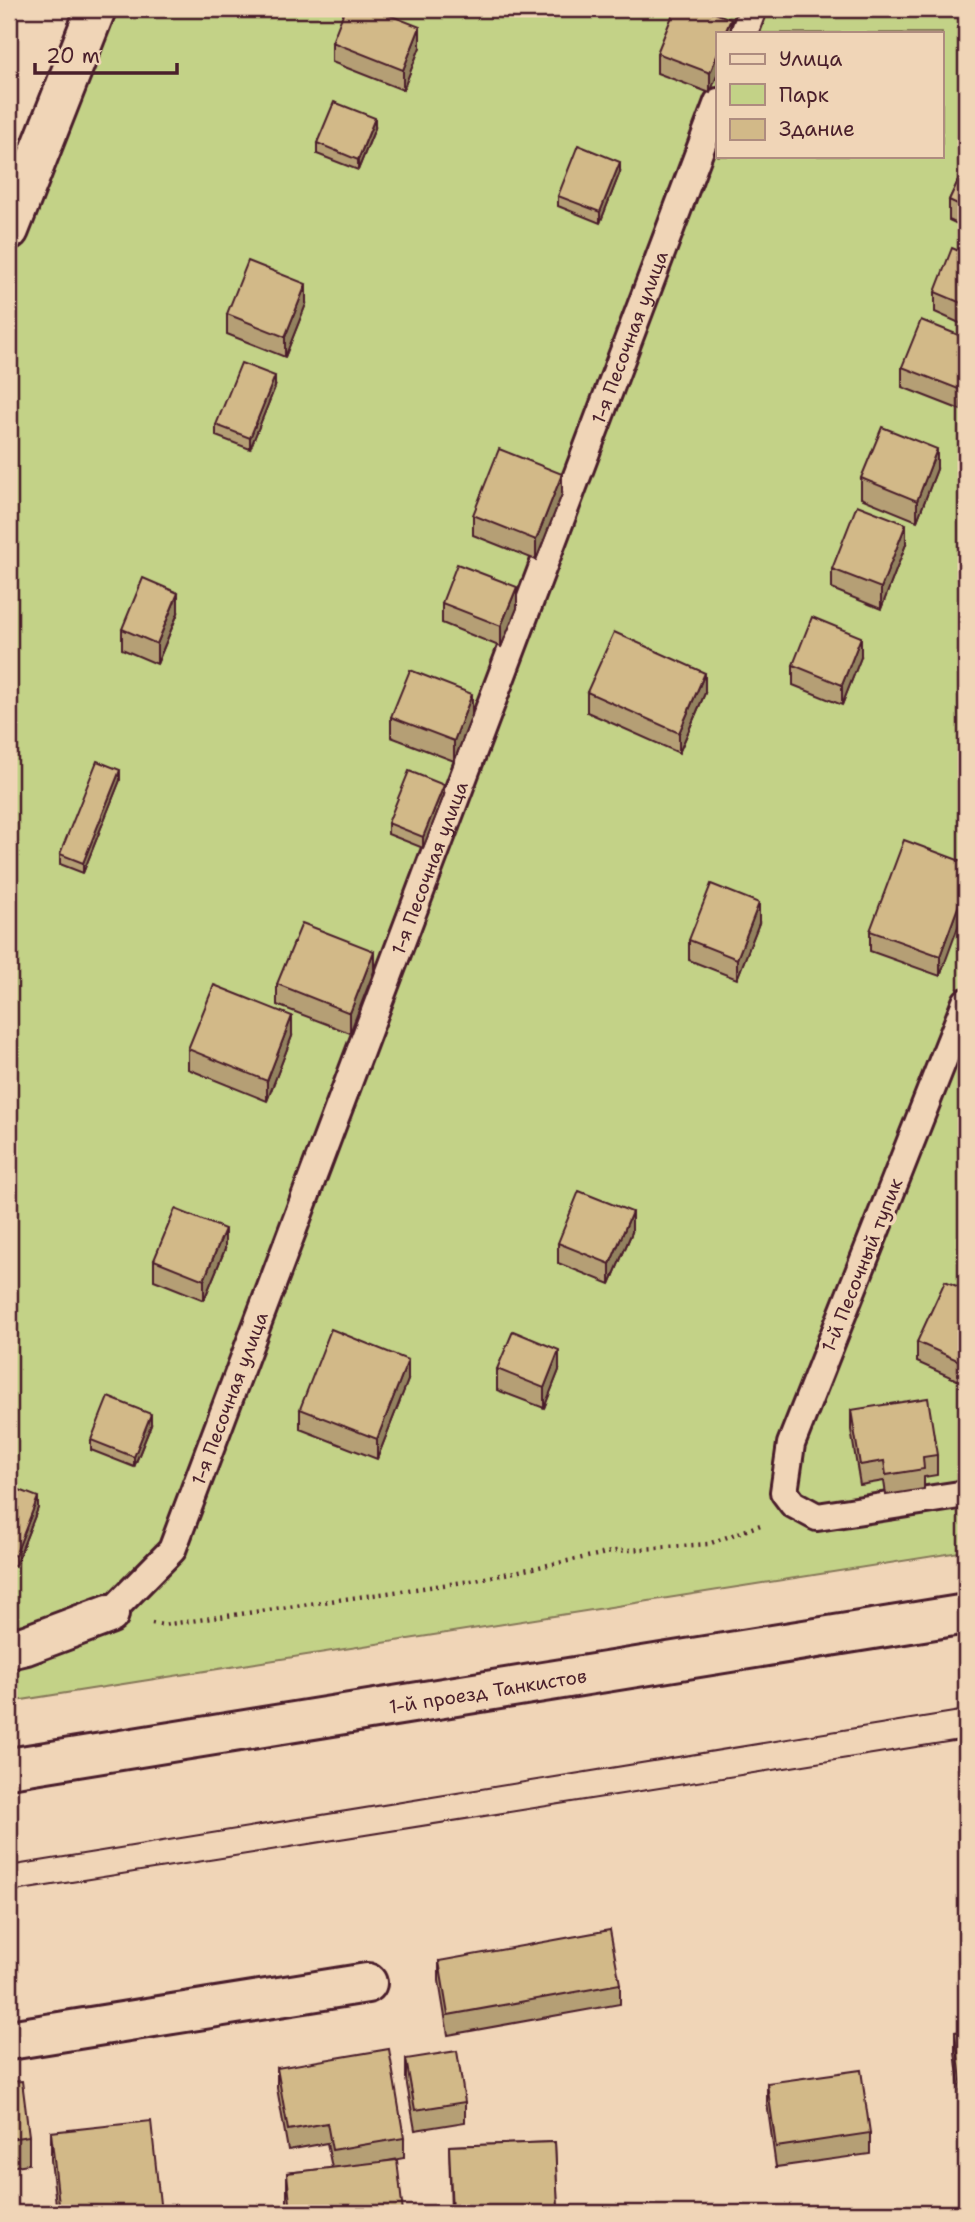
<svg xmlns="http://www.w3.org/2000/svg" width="975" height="2222" viewBox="0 0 975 2222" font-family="'Shantell Sans',sans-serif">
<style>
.green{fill:#c3d287;stroke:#867859;stroke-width:2;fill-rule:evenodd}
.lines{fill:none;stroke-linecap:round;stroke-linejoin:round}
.service-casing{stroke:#4a1f2b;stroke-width:32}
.minor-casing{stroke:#4a1f2b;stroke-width:44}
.secondary-casing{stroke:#4a1f2b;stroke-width:44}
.path{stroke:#4a1f2b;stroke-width:4.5;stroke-dasharray:2 5;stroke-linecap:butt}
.service{stroke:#f0d5b7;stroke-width:26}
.minor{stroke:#f0d5b7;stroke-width:38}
.secondary{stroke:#f0d5b7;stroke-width:38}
.tram{stroke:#4a1f2b;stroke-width:2}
.wall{fill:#b59f75;stroke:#4a1f2b;stroke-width:2}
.shaded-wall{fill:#93825f;stroke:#4a1f2b;stroke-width:2}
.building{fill:#d2b988;stroke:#4a1f2b;stroke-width:2}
.labels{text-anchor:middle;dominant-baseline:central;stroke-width:7;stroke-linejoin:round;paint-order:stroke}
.street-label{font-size:19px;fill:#4a1f2b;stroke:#f0d5b7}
</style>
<rect width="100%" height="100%" fill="#f0d5b7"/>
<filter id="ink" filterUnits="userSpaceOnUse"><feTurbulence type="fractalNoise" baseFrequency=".0143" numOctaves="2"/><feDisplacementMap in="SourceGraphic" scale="14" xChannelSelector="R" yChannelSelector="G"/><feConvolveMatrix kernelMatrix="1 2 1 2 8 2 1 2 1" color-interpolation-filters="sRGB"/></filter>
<g filter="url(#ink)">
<path class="green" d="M111 9H966V1551L9 1702V261ZM718 33H942V156H718Z"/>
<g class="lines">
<g class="service-casing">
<g id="service">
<polyline points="744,33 753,9"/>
<polyline points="966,1002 791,1444 784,1492 793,1504 817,1517 966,1494"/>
<path id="s1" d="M109 1614 172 1550 718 102"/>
</g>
</g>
<g class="minor-casing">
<g id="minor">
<polyline points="9,230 96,9"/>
<polyline points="9,1649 26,1645 109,1614"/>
<polyline points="9,2040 367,1983"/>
</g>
</g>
<g class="secondary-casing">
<g id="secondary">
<path id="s2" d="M9 1768 966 1614"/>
</g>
</g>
<polyline class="path" points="152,1623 163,1625 471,1581 616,1551 708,1544 763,1524"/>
<use href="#service" class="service"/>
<use href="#minor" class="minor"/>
<use href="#secondary" class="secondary"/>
<g class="tram">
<polyline points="9,1866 966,1710"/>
<polyline points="9,1892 966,1739"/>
</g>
</g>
<g class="wall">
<polygon points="731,33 710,93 657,73 657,53"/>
<polygon points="332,42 420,47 403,90 332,62"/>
<polygon points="375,128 358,170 317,154 317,143"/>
<polygon points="966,164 966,228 949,220 949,200"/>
<polygon points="620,172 600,223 558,206 558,196"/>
<polygon points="966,254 966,326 935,312 935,292"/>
<polygon points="306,304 285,357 227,334 227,314"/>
<polygon points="966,338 961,410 902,387 902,367"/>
<polygon points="275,387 250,449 216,436 216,425"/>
<polygon points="937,469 917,521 861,498 861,478"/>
<polygon points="562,494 536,560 473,535 473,515"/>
<polygon points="906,544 881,609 832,589 832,569"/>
<polygon points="442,603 517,608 501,647 442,623"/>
<polygon points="178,613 157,664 122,649 122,629"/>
<polygon points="861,657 842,705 793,685 793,665"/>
<polygon points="587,692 705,693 679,753 587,712"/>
<polygon points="472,715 454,761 391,737 391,717"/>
<polygon points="120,780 83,873 60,864 60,854"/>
<polygon points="444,795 423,848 388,834 388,823"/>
<polygon points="966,863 940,976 870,951 870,931"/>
<polygon points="759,923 737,979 689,960 689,940"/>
<polygon points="374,971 350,1033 277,1005 277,984"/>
<polygon points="292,1036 267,1101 188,1069 188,1049"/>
<polygon points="632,1232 610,1284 558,1263 558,1243"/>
<polygon points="225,1249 204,1300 154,1280 154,1260"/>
<polygon points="966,1290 966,1384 917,1362 917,1342"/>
<polygon points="497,1369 559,1370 544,1408 497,1390"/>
<polygon points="408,1380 377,1459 300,1429 300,1409"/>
<polygon points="851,1410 937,1455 937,1475 924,1477 924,1489 886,1495 884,1481 860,1485 851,1430"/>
<polygon points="151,1425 134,1467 91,1450 91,1440"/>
<polygon points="9,1486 38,1508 15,1566 9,1563"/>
<polygon points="439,1961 620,1984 620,2004 448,2035 439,1981"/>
<polygon points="966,2031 966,2132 965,2132 955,2052 955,2032"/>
<polygon points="406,2059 465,2102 465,2122 415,2130 406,2079"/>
<polygon points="277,2068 404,2138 404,2158 382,2162 403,2213 288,2213 287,2201 287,2173 332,2168 327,2143 288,2150 277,2088"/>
<polygon points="9,2082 29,2136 29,2164 9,2167"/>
<polygon points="767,2083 870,2133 870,2154 776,2167 767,2103"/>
<polygon points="51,2132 161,2213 57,2213 51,2160"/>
<polygon points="555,2142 558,2213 451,2213 449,2146"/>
</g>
<g class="shaded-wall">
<polygon points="731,19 731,33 725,33"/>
<polygon points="420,27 420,47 403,90 403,70"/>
<polygon points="718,53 718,73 710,93 710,73"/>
<polygon points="375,118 375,128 358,170 358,160"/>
<polygon points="620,162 620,172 600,223 600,212"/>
<polygon points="306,284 306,304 285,357 285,337"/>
<polygon points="275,376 275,387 250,449 250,438"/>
<polygon points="966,377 966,397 961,410 961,390"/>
<polygon points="937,449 937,469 917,521 917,501"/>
<polygon points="562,474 562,494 536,560 536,540"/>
<polygon points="906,524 906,544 881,609 881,588"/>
<polygon points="517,587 517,608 501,647 501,626"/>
<polygon points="178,593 178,613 157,664 157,644"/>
<polygon points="861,637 861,657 842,705 842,685"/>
<polygon points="705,673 705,693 679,753 679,733"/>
<polygon points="472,694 472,715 454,761 454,741"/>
<polygon points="120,770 120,780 83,873 83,863"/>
<polygon points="444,785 444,795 423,848 423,837"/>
<polygon points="966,885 966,905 940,976 940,956"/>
<polygon points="759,903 759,923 737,979 737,959"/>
<polygon points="374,951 374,971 350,1033 350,1013"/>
<polygon points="292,1016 292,1036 267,1101 267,1081"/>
<polygon points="632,1212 632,1232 610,1284 610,1264"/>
<polygon points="225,1229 225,1249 204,1300 204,1280"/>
<polygon points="559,1350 559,1370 544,1408 544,1388"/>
<polygon points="408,1360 408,1380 377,1459 377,1439"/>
<polygon points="151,1414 151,1425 134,1467 134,1457"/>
<polygon points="38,1497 38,1508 15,1566 15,1556"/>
</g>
<g class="building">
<polygon points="345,9 374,9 420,27 403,70 332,42"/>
<polygon points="675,9 704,9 731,19 725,33 718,33 718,53 710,73 657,53"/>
<polygon points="334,102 375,118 358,160 317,143"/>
<polygon points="578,145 620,162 600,212 558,196"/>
<polygon points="966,164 966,208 949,200"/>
<polygon points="952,248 966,254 966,305 935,292"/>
<polygon points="248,261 306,284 285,337 227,314"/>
<polygon points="921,320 966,338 966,377 961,390 902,367"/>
<polygon points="241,363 275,376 250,438 216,425"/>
<polygon points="882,427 937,449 917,501 861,478"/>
<polygon points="499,449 562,474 536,540 473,515"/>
<polygon points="857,505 906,524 881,588 832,569"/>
<polygon points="457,564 517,587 501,626 442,603"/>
<polygon points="143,578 178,593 157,644 122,629"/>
<polygon points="812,617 861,637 842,685 793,665"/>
<polygon points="614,632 705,673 679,733 587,692"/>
<polygon points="410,670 472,694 454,741 391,717"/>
<polygon points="97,761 120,770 83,863 60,854"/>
<polygon points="409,771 444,785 423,837 388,823"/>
<polygon points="904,840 966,863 966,885 940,956 870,931"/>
<polygon points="711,884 759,903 737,959 689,940"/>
<polygon points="302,923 374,951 350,1013 277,984"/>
<polygon points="214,985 292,1016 267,1081 188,1049"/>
<polygon points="579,1191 632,1212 610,1264 558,1243"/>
<polygon points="175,1209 225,1229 204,1280 154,1260"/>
<polygon points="945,1281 966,1290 966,1364 917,1342"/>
<polygon points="331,1329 408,1360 377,1439 300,1409"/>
<polygon points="513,1331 559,1350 544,1388 497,1369"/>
<polygon points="108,1397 151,1414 134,1457 91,1440"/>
<polygon points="928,1398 937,1455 923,1457 924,1469 886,1475 884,1461 860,1465 851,1410"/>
<polygon points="9,1486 38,1497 15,1556 9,1553"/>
<polygon points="610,1930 620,1984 448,2015 439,1961"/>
<polygon points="966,2031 966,2112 965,2112 955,2032"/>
<polygon points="389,2049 404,2138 332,2150 327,2123 288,2130 277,2068"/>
<polygon points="457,2051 465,2102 415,2110 406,2059"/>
<polygon points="861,2070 870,2133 776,2147 767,2083"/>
<polygon points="22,2081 29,2136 9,2139 9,2082"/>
<polygon points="151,2121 161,2213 60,2213 51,2132"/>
<polygon points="555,2142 558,2210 452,2213 449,2146"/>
<polygon points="397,2160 403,2213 291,2213 287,2173"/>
</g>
</g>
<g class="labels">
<g class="street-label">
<text stroke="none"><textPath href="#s1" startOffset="1386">1-я Песочная улица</textPath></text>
<text stroke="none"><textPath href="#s1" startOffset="819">1-я Песочная улица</textPath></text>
<text transform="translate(862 1265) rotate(-68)">1-й Песочный тупик</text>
<text stroke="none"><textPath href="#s1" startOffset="252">1-я Песочная улица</textPath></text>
<text stroke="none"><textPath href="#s2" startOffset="485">1-й проезд Танкистов</textPath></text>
</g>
</g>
<rect width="975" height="2222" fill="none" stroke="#f0d5b7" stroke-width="35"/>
<rect x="18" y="18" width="940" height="2187" fill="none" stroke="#4a1f2b" stroke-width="2.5" filter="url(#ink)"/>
<rect x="716" y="32" width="228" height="126" fill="#f0d5b7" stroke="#ae8c7f" stroke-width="2"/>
<rect x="730" y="54" width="35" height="10" fill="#f0d5b7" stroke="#ae8c7f" stroke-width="2"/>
<text x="779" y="66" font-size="21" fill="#4a1f2b">Улица</text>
<rect x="730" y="84" width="35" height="21" fill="#c3d287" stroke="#ae8c7f" stroke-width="2"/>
<text x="779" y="102" font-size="21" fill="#4a1f2b">Парк</text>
<rect x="730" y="119" width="35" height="21" fill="#d2b988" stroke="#ae8c7f" stroke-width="2"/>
<text x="779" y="136" font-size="21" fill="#4a1f2b">Здание</text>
<path d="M35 63v10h142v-10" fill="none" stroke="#4a1f2b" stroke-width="3.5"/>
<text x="46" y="63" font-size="21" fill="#4a1f2b" stroke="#f0d5b7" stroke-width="5" paint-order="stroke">20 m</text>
</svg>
